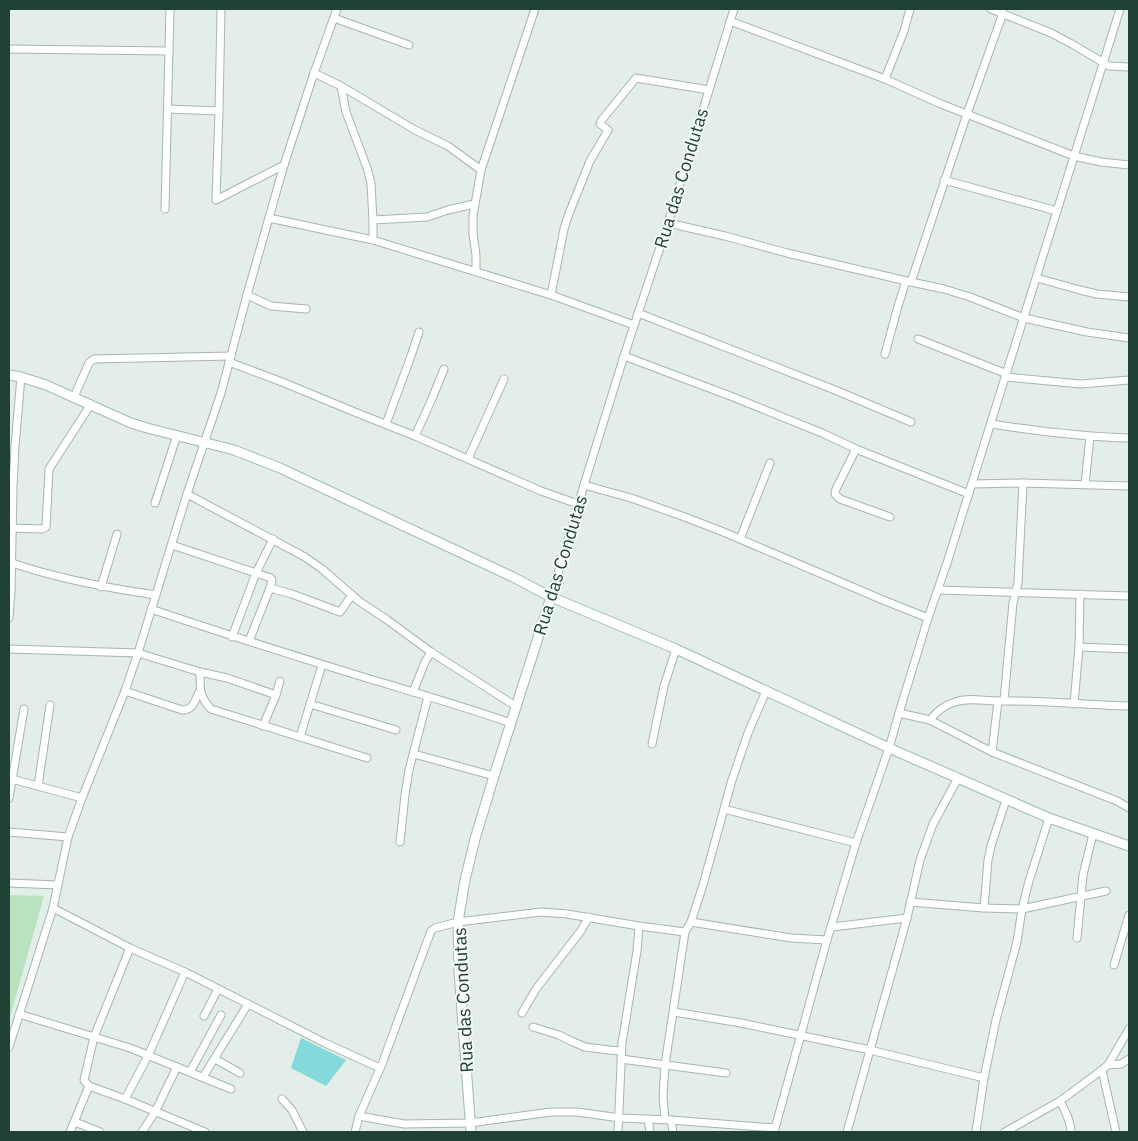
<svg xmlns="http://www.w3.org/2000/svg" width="1138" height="1141" viewBox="0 0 1138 1141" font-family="'IBM Plex Sans',sans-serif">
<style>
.green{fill:#b9e2be}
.water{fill:#84d9da}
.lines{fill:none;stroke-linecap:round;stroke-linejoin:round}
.street-casing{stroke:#a4b7ae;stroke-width:9}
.secondary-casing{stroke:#9fbcae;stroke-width:11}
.street{stroke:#fff;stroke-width:7}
.secondary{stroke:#fff;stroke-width:9}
.labels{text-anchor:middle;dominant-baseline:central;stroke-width:4;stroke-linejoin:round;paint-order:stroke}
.street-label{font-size:18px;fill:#204234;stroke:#f4faf6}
</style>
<rect width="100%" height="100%" fill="#e2eee7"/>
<polygon class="green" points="9,895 44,896 9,1021"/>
<polygon class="water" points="301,1038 346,1060 326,1086 291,1068"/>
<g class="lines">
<g class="street-casing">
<g id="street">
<polyline points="221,9 219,111 216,200 284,165"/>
<polyline points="991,9 1051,33 1072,44 1109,66 1129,67"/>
<polyline points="334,18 409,45"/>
<polyline points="730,21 885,79 941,104 1074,156 1101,162 1129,165"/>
<polyline points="9,49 169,51"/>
<polyline points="314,73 341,86 415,130 448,146 481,170"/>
<polyline points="885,79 904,31 910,9"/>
<polyline points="341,86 346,112 367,168 371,183 373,220 373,240"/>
<polyline points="168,109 219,111"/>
<polyline points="944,180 1057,211"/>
<polyline points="165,209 170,9"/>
<polyline points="269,218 373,240 551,295 634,325"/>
<polyline points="373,220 427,217 448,210 474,204"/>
<polyline points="668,223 725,236 787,253 911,282 944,289 970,297 1024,318 1087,332 1129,338"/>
<polyline points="476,271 476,255 473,234 473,216 481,170 535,9"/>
<polyline points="1037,278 1080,290 1097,294 1129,297"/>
<polyline points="911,282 967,114 1003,13"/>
<polyline points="247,295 271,306 306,309"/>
<polyline points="551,295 564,229 568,216 590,161 607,132 608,130 600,124 601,121 636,78 709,90"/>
<polyline points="638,313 835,390 911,422"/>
<polyline points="918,339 1007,374"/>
<polyline points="885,354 898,306 906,281"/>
<polyline points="624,356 733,397 822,433 856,449 969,494"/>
<polyline points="229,362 282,382 362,415 415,436 541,491 578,504"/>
<polyline points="1006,377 1081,384 1129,380"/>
<polyline points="74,397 89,363 94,359 231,356"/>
<polyline points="386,424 411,356 419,332"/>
<path d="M991 424C1037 431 1083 437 1129 438"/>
<polyline points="415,436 431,401 444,369"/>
<polyline points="856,449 836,489 835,494 840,499 890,517"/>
<polyline points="468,459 504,379"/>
<polyline points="972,484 1023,483 1129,486"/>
<polyline points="1085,484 1090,437"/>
<polyline points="584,485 631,498 682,516 721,531 883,600 928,618"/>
<polyline points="187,494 305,557 322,569 360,602 386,619 431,652 517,707"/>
<polyline points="155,503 177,435"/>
<polyline points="9,528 42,529 46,527 49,469 91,404"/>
<polyline points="740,539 770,463"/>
<polyline points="172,545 271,578 272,580 270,588 249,641"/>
<path d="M12 563C59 579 107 588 156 595"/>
<polyline points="101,587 117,534"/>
<polyline points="270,588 292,594 340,612 352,595"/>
<polyline points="939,590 1129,596"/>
<polyline points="551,597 584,485 624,356 668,223 734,9"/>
<path d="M151 609C216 631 282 652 347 672 402 689 457 704 511 723"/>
<polyline points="9,618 11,592 13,487 15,446 21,377"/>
<polyline points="232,637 256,573 273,539"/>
<polyline points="1079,647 1129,649"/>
<polyline points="9,649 138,653 200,672 227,678 276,695"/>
<path d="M200 672C200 689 199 696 211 709L367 758"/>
<path d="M125 691 182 710C194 710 195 700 200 690"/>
<polyline points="413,692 425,662 431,652"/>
<polyline points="1004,700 1013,603 1018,583 1023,483"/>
<polyline points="310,704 396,730"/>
<polyline points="1074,704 1079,647 1080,594"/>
<polyline points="899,713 930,720 992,752 1117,801 1129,808"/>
<path d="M930 720C936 712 945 705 955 702 968 697 984 701 997 701 1041 700 1085 705 1129 706"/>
<polyline points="263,726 276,695 280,681"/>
<polyline points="300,737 322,665"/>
<polyline points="652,744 664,686 676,649"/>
<polyline points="992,752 998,701"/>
<polyline points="414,754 494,776"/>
<polyline points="12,779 82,798"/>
<polyline points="38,786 50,705"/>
<polyline points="9,798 24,709"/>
<polyline points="724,809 856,843"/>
<polyline points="9,832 68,837"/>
<polyline points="400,842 405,795 409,770 428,697"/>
<polyline points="9,883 58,885"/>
<polyline points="910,902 984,908 1022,909 1106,891"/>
<polyline points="53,908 130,948 185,972 325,1043 380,1068"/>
<polyline points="984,908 988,860 991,846 1006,800"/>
<polyline points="691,922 791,938 827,940"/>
<polyline points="832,927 907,918"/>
<polyline points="1077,938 1083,875 1093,834"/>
<polyline points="130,948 94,1037 84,1080 89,1086 125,1099 205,1132"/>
<polyline points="1114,965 1129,915"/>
<polyline points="674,1012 741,1023 870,1050 984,1078"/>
<polyline points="522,1013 536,989 580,932 589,917"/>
<polyline points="19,1014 130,1048 231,1089"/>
<polyline points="204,1016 218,989"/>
<polyline points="533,1027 559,1035 571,1041 585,1047 609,1050 621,1051"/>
<polyline points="9,1047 53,908 68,837 82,798 125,691 138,653 187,494 221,393 247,295 284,165 314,73 337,9"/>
<polyline points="215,1059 240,1073"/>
<polyline points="621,1059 726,1073"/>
<polyline points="1108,1065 1121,1064 1129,1059"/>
<polyline points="1102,1070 1116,1132"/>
<polyline points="190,1072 221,1015"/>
<polyline points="203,1077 248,1004"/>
<polyline points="125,1099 148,1056 185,972"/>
<polyline points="282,1099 292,1110 303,1132"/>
<path d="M1060 1101C1065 1111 1071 1121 1071 1132"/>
<polyline points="359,1116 404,1124 470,1123 551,1112 577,1112 620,1118 671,1120 775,1128"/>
<polyline points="648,1119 650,1132"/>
<polyline points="665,1119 663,1096 665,1065 685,932 691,922 703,885 732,780 748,733 766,691"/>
<polyline points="671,1120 673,1132"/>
<polyline points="75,1122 100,1132"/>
<polyline points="70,1132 89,1086"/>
<polyline points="142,1132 155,1112 177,1067"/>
<polyline points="355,1132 359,1116 382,1064 431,931 435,928 458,922 541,912 567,914 639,926 685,932"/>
<polyline points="618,1132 622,1043 637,951 639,926"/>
<polyline points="774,1132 827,940 856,843 889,748 899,713 928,618 948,560 1120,9"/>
<polyline points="847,1132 907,918 920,860 933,824 958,778"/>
<polyline points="976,1132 984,1078 996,1020 1017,942 1022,909 1029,881 1049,818"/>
<polyline points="1005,1132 1060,1101 1102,1070 1108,1065 1129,1029"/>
</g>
</g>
<g class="secondary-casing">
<g id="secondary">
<polyline points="9,375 21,377 46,385 131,423 147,428 234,450 280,468 513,577 551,597 676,649 889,748 1049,818 1129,846"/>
<polyline points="471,1132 459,971 458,922 465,880 475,839 494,776 551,597"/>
</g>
</g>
<use href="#street" class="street"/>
<use href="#secondary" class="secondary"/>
</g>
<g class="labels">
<g class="street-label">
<text transform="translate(681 178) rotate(-73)">Rua das Condutas</text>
<text transform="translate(560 565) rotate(-73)">Rua das Condutas</text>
<text transform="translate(463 1000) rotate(-93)">Rua das Condutas</text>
</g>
</g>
<rect width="1138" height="1141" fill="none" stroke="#204234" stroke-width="20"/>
</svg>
